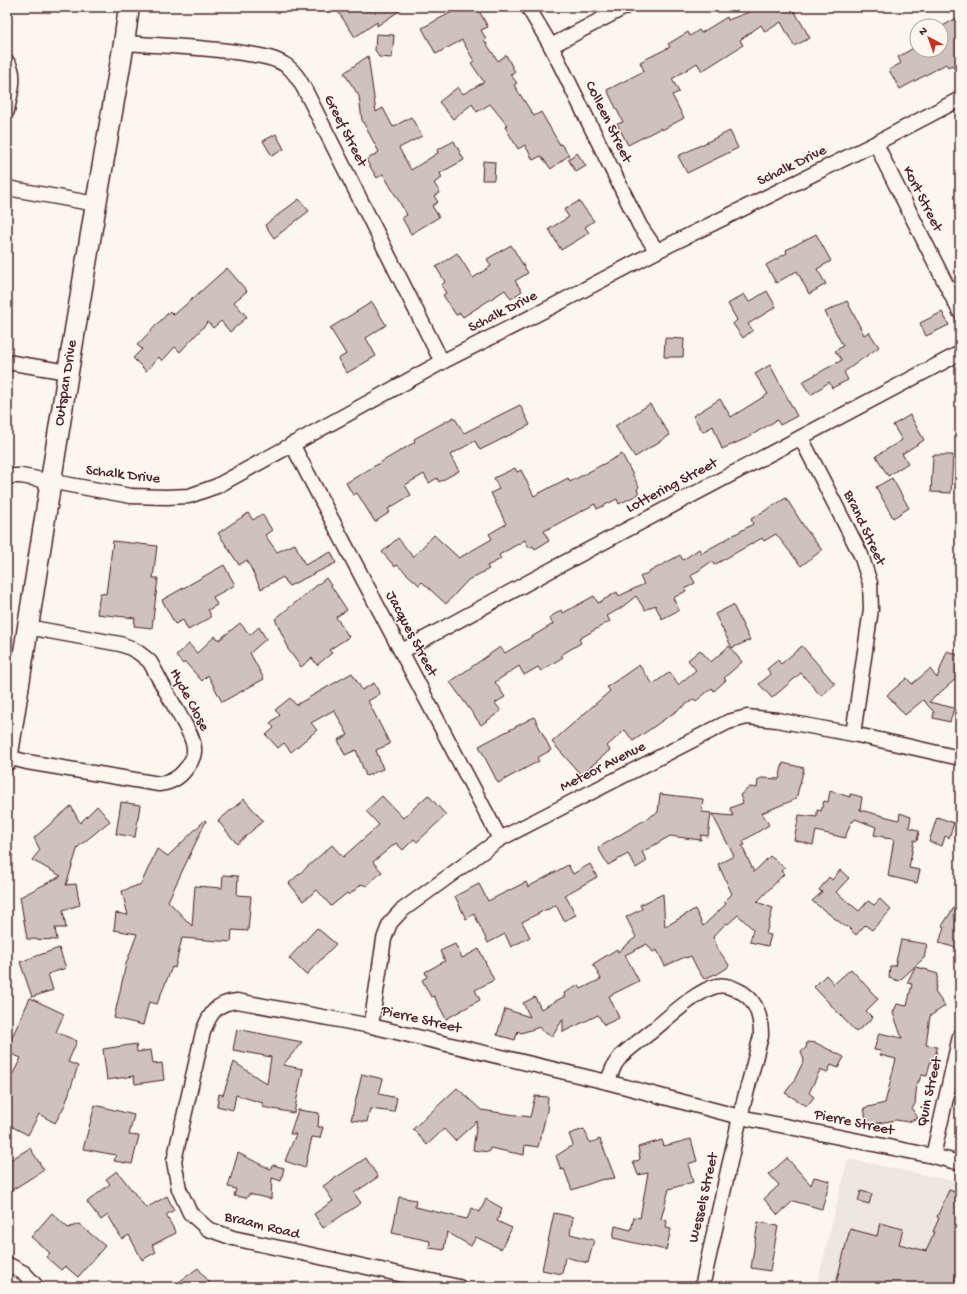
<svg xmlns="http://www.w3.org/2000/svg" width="967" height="1294" viewBox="0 0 967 1294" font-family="'Gochi Hand',sans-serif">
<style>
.built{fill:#eee7de}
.building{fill:#cfc2bc;stroke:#4a1f2b}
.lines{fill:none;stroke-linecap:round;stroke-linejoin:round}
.street-casing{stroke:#4a1f2b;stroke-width:17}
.secondary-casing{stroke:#4a1f2b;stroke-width:23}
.street{stroke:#fbf7ec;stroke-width:14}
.secondary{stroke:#fbf7ec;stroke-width:20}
.labels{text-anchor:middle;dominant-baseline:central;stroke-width:3;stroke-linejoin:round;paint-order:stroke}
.street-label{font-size:15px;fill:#4a1f2b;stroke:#fbf7ec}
</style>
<rect width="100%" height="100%" fill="#fbf7ec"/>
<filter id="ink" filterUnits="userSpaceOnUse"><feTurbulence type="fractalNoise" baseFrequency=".025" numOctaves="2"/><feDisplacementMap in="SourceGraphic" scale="8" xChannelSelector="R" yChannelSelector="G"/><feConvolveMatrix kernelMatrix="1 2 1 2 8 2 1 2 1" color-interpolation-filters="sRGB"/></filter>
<g filter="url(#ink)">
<polygon class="built" points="848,1159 960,1182 960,1287 816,1287"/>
<g class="building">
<polygon points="335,7 405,7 377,26 377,22 355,37"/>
<polygon points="461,7 477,7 488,27 481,30 486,39 484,40 498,61 506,55 515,72 510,74 517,83 514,85 534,116 541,112 560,145 561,144 569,155 551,169 541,156 533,160 525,145 518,149 505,127 507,125 490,104 477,112 472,104 453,119 439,102 458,87 463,94 484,82 471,63 474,61 462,40 436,54 422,28"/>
<polygon points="762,7 792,7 810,38 794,46 781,22 765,32 761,25 740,40 743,45 702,71 697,63 672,79 679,92 672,95 684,118 662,130 661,128 628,145 617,124 623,122 607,90 644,71 640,62 670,47 668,44 688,32 690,36 699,30 701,33 727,17 728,20"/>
<polygon points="960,16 960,78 952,65 948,67 946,64 900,89 889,70 901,63 898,57 917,46 917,50 941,50 941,27"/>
<polygon points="376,34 394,35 392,58 379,57 375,50"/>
<polygon points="368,56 376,112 383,108 393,127 411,117 422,136 399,148 411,170 438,153 437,150 454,141 464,160 440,173 442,178 434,183 440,193 434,196 438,202 432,206 439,217 411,234 402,218 407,215 383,174 377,178 366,160 379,152 362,120 359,96 344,73"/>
<polygon points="730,131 738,148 687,173 678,156"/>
<polygon points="276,134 284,149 272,156 263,141"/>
<polygon points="577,153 586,166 576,172 568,159"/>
<polygon points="483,161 495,162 494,180 482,180"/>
<polygon points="299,199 309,211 274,238 265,225"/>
<polygon points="579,201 594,221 585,227 589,233 561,250 549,229 569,217 564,210"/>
<polygon points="816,234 831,261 817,269 826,284 809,294 797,271 776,283 766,265 787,253 786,250"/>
<polygon points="511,245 528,273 515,281 522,291 511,299 505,290 463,317 460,313 456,315 443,295 446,293 441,285 445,282 436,267 457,253 473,278 491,266 487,259"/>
<polygon points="227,268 247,291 234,302 247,317 230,332 221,321 213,328 208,322 180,352 175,347 162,361 159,357 146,371 133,358 142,349 137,345 170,311 174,315"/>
<polygon points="767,291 776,307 748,324 753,330 743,338 733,324 737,320 728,304 744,294 749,302"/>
<polygon points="847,301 864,335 869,332 879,347 844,372 848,380 832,388 829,382 811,395 802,382 842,360 835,351 843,346 825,312"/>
<polygon points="372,302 386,325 366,338 376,356 347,373 338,359 346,354 330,328"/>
<polygon points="942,312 949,325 926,336 920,323"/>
<polygon points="665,338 684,339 683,357 664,357"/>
<polygon points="770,365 797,416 780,425 777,420 745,439 722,449 713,426 703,432 693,416 720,399 731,417 768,394 755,374"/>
<polygon points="650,404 670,435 635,457 615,426"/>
<polygon points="520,405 530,425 480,450 475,441 450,455 459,471 439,482 437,478 429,483 424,474 405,485 411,495 388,509 390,512 375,522 357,493 353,495 346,483 415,442 414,439 454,417 464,433"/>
<polygon points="910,415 924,440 902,454 908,463 888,476 876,456 902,440 893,425"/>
<polygon points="622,454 639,487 637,489 639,494 619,504 617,499 597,509 595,504 544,531 549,541 535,549 533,546 529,548 525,540 499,555 501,559 487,566 489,569 468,580 446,604 422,582 419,585 397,565 395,567 382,552 398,538 413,557 434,535 459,558 492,539 489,534 506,524 491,493 499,489 494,478 515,468 517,472 521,470 534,496 568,478 570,482"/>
<polygon points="933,455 953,455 951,493 931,492"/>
<polygon points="892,478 909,508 893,518 876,487"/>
<polygon points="786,498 805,528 822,550 801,566 776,534 764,541 762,538 714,565 712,561 691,576 695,583 685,589 686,591 673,598 679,610 662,619 655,605 645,610 636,596 621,608 607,616 610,621 579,639 581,643 561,655 563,657 541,671 538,667 524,675 519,666 495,682 505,697 495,703 501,711 481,725 450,682 500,647 505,653 553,624 549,618 561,610 563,613 594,596 598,603 617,592 619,596 644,584 640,577 680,555 683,560 699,549 702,553 753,524 751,519"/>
<polygon points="248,513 253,520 262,514 272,530 265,535 277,552 295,544 305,565 331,552 336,563 289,586 283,577 261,589 247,560 239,565 218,533"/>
<polygon points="113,541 157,546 153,578 158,578 152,628 134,626 135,618 97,614 100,593 106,594"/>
<polygon points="224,565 235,585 213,597 217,605 208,610 210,613 210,618 188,630 183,620 175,624 162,600"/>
<polygon points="326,578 347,610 336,617 349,637 329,650 332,653 317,665 312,658 301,667 287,648 288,647 275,619"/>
<polygon points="733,605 750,640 732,648 715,614"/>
<polygon points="240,623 250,635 259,627 266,639 250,653 264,679 222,702 208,675 202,681 185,662 183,664 176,656 189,644 197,653 215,636 219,640"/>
<polygon points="729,646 742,662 724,678 726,680 714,691 712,688 696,701 694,699 633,741 625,730 607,746 610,750 581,775 552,742 610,691 607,687 639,665 653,684 670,672 678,685 696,670 688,660 700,650 711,662"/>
<polygon points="802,646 835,684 821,696 801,673 772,698 759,684 771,674 767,669 778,660 781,664"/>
<polygon points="947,651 960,656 960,671 958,677 929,702 954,708 950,722 933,718 934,712 923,700 905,715 887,695 907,678 912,684 930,669 937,678"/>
<polygon points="352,673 362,690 374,683 380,694 368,701 390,744 376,750 383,769 366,776 356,750 345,755 338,740 348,735 334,710 311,723 317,730 291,752 284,743 278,748 266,735 274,728 270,723 280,715 275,710 290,698 296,705"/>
<polygon points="534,717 551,750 537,758 539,761 498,783 479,746"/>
<polygon points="783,763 804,768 796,799 762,813 769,825 743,841 745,845 742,846 754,872 770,856 785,868 781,871 784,874 757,902 773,908 766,934 771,935 768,946 750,942 753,929 738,915 728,924 726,923 713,937 718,949 729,965 727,968 716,975 715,974 704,979 698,970 691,956 686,958 685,957 665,966 657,950 653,952 647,944 625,955 639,981 609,996 619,1018 604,1025 598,1015 563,1032 563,1019 552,1037 541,1030 540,1027 521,1033 518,1031 515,1040 497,1035 505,1009 530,1017 523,1003 535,997 541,1009 565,996 564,993 579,985 581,989 601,979 593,964 617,949 618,952 636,937 626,917 642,909 640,905 663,894 665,927 695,909 703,926 726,904 724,902 732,894 718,864 734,856 712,814 733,816 730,808 743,803 740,795 750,787 757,788 758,780 761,778 779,779"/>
<polygon points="830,791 850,797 850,794 862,797 860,810 899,820 900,813 911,817 909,827 919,831 917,841 914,840 909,868 920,870 917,883 888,876 894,839 884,838 884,837 874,835 876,827 855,819 853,822 851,822 845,838 816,831 813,845 794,840 799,815 817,817 817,810 821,811 824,801 828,802"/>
<polygon points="660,794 703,799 702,812 711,813 708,836 701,835 701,840 670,836 642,852 647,861 636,868 628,854 608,865 598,848 658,812"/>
<polygon points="428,795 446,815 417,842 414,839 403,850 396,843 373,862 382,872 366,886 362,884 349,895 347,893 331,906 317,890 303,901 289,883 332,845 343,857 379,825 366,811 382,796 403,818"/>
<polygon points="244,799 263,821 237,844 218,821"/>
<polygon points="121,802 140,805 135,837 116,834"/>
<polygon points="71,806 80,823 97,806 110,821 78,847 66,885 76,884 80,905 63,910 66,928 55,928 57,940 27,939 20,897 61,876 32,860 40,850 34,838"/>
<polygon points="937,817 954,823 949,838 945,836 942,846 929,842"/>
<polygon points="205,820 206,821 168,901 192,926 195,886 222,888 223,875 238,876 237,895 251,896 248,931 232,930 231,942 182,938 175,968 172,967 157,1004 149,1002 143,1025 114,1018 126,964 137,934 114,930 116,913 128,915 122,891 141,884 157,849 168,856"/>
<polygon points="590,864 597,877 565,895 576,915 564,921 556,905 547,910 547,909 522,922 530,937 511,947 505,934 488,943 474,914 466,919 455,896 479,884 488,901 526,882 528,887 568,865 573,874"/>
<polygon points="840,870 849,878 836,892 859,911 868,901 874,905 880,899 891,910 872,930 865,925 856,935 847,926 846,927 812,901 822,892 819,890 829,877 832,880"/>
<polygon points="960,898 960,949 939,943 944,927 942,926"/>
<polygon points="317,928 336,944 306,975 289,958"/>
<polygon points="901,940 927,944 924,958 899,981 889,978 890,966 895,966"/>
<polygon points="455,944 462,958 479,949 494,980 475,990 480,1000 446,1019 434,996 431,997 422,980 427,977 425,972 445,961 440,951"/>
<polygon points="59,948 66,968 48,974 53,990 32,997 20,962"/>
<polygon points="915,967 928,970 928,971 938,974 935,992 945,1006 930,1016 926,1045 937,1047 935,1060 931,1059 927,1076 921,1075 919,1082 917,1082 915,1104 912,1109 918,1118 908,1122 896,1120 867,1125 864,1108 885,1103 896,1059 880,1055 881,1051 874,1050 879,1033 902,1038 893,1013 897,1004 907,1006 912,984 907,983"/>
<polygon points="851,969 878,999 866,1011 873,1018 856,1032 814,987 826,975 834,984"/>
<polygon points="30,998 64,1014 56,1032 77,1041 68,1062 78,1066 65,1105 55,1123 39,1114 28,1135 7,1124 7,1085 21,1058 7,1052 7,1048"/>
<polygon points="237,1029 302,1042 283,1065 303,1069 294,1113 262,1107 263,1103 236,1095 233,1110 217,1106 219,1094 223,1095 234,1062 267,1084 271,1057 233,1050"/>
<polygon points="807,1042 816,1043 844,1057 838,1068 831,1065 827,1073 820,1070 809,1093 814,1097 807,1106 785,1093 794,1081 804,1060 801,1052 806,1048"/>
<polygon points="136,1044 137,1052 151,1050 153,1064 162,1063 164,1080 135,1084 134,1076 107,1080 103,1049"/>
<polygon points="362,1074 383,1079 379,1094 397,1098 394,1112 370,1109 367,1122 351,1120"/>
<polygon points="457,1088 481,1110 530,1117 535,1096 548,1097 547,1111 538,1147 525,1145 524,1155 490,1148 489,1152 473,1150 477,1121 455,1141 444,1129 427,1145 413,1129"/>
<polygon points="95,1105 134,1115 129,1135 139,1136 132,1164 114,1161 116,1155 83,1149"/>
<polygon points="298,1110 319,1113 318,1127 323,1127 320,1138 312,1137 305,1168 285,1161 296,1134 290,1134"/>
<polygon points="584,1129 590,1143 600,1139 615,1178 600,1180 572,1190 564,1169 561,1170 556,1156 573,1145 569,1134"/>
<polygon points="691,1139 697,1161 688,1164 693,1182 669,1189 661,1219 667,1221 666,1228 671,1229 666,1250 613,1238 615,1226 631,1230 634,1217 640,1218 648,1173 638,1175 633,1162 639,1160 640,1158 638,1147 662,1140 664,1146"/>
<polygon points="30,1148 44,1170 7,1193 7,1162"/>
<polygon points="238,1153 270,1169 273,1165 284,1168 281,1181 272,1178 271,1199 249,1194 247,1198 234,1196 236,1189 228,1187"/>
<polygon points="366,1158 378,1177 354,1193 361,1203 323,1228 314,1214 333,1201 323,1186"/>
<polygon points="787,1158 811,1185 814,1177 830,1181 822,1209 793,1201 778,1215 764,1199 779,1185 769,1174"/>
<polygon points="117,1171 146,1208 167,1196 174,1210 166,1215 176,1233 152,1245 156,1252 142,1260 129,1235 122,1239 108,1215 101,1220 87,1202 110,1184 106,1179"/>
<polygon points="949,1190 960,1194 960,1267 952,1287 835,1287 850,1229 877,1236 880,1223 903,1229 899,1244 926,1251 935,1232 933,1232 939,1218 937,1217"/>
<polygon points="861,1191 872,1194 869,1204 858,1201"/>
<polygon points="399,1197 416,1200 415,1207 467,1219 472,1208 480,1212 486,1199 502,1208 497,1221 512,1228 501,1249 476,1237 471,1246 447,1232 444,1250 429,1248 430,1241 392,1233"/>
<polygon points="52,1213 68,1228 79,1224 105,1246 78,1277 65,1266 61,1270 46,1257 50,1253 31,1237"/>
<polygon points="554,1213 573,1217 570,1234 594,1240 588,1263 565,1257 562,1274 542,1270"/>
<polygon points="758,1222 778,1226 770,1271 751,1268"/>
<polygon points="198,1268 213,1287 172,1287"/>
</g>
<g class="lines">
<g class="street-casing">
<g id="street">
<polyline points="528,7 551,46 640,226 657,251"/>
<path d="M124 43C166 46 208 47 249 54 261 56 276 58 287 66 295 72 300 81 305 90L442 362"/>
<polyline points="551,46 625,7"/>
<path d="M7 62C18 74 9 97 7 111"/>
<polyline points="876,143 886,165 960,312"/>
<polyline points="7,188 96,204"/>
<polyline points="7,362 68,372"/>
<polyline points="801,438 861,555 870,583 871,609 853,734"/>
<polyline points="292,444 500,839"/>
<polyline points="7,476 21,476 131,496 166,497 189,496 217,486 442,362 553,306 657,251 876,143 960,99"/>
<polyline points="402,651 562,564 960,353"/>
<path d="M7 757 27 762 159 784C170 783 178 779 185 770 190 764 195 756 194 748 193 736 184 724 179 714 169 697 160 680 150 662 140 653 133 648 120 644L27 627"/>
<polyline points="371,1026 384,939 390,923 401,911 500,839 728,722 747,717 777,720 853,734 960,758"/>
<path d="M607 1082 615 1064 621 1056C631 1047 642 1039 652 1031 668 1018 697 990 717 986 727 984 735 989 743 993 758 1003 761 1019 761 1036L740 1117 702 1287"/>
<polyline points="933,1156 960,1036"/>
<polyline points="7,1264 24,1273 37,1287"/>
<path d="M459 1287 233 1238 208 1229 190 1213 179 1189 174 1161 203 1032C210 1013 216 1003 237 1001L371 1026 607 1082 740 1117 933 1156 960 1163"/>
</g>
</g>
<g class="secondary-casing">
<polyline id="secondary" points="7,760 68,372 96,204 124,43 129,7"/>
</g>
<use href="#street" class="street"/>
<use href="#secondary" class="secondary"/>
</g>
</g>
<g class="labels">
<g class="street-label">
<text transform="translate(608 122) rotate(64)">Colleen Street</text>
<text transform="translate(345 131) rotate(63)">Greef Street</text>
<text transform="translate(792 166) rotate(-26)">Schalk Drive</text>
<text transform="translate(922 199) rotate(63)">Kort Street</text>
<text transform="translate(503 312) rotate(-27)">Schalk Drive</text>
<text transform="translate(66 383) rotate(-81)">Outspan Drive</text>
<text transform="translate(123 475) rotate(7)">Schalk Drive</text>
<text transform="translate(672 486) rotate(-28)">Lottering Street</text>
<text transform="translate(864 528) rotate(65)">Brand Street</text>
<text transform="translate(411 634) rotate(62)">Jacques Street</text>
<text transform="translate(189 700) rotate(62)">Hyde Close</text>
<text transform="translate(603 767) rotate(-27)">Meteor Avenue</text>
<text transform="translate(421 1020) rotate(13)">Pierre Street</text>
<text transform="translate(930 1092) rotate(-77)">Quin Street</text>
<text transform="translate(854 1123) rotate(12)">Pierre Street</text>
<text transform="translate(704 1198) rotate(-77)">Wessels Street</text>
<text transform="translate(262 1226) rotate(14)">Braam Road</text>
</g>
</g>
<rect width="967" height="1294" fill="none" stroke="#fbf7ec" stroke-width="24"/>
<rect x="12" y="12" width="943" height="1270" fill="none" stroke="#4a1f2b" stroke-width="1.5" filter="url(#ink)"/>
<g transform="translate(929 38) rotate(319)"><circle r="19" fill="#fbf7ec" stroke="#b4a19f"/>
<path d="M0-3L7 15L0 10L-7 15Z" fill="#c8321e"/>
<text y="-6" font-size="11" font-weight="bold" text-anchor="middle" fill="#4a1f2b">N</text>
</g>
</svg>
